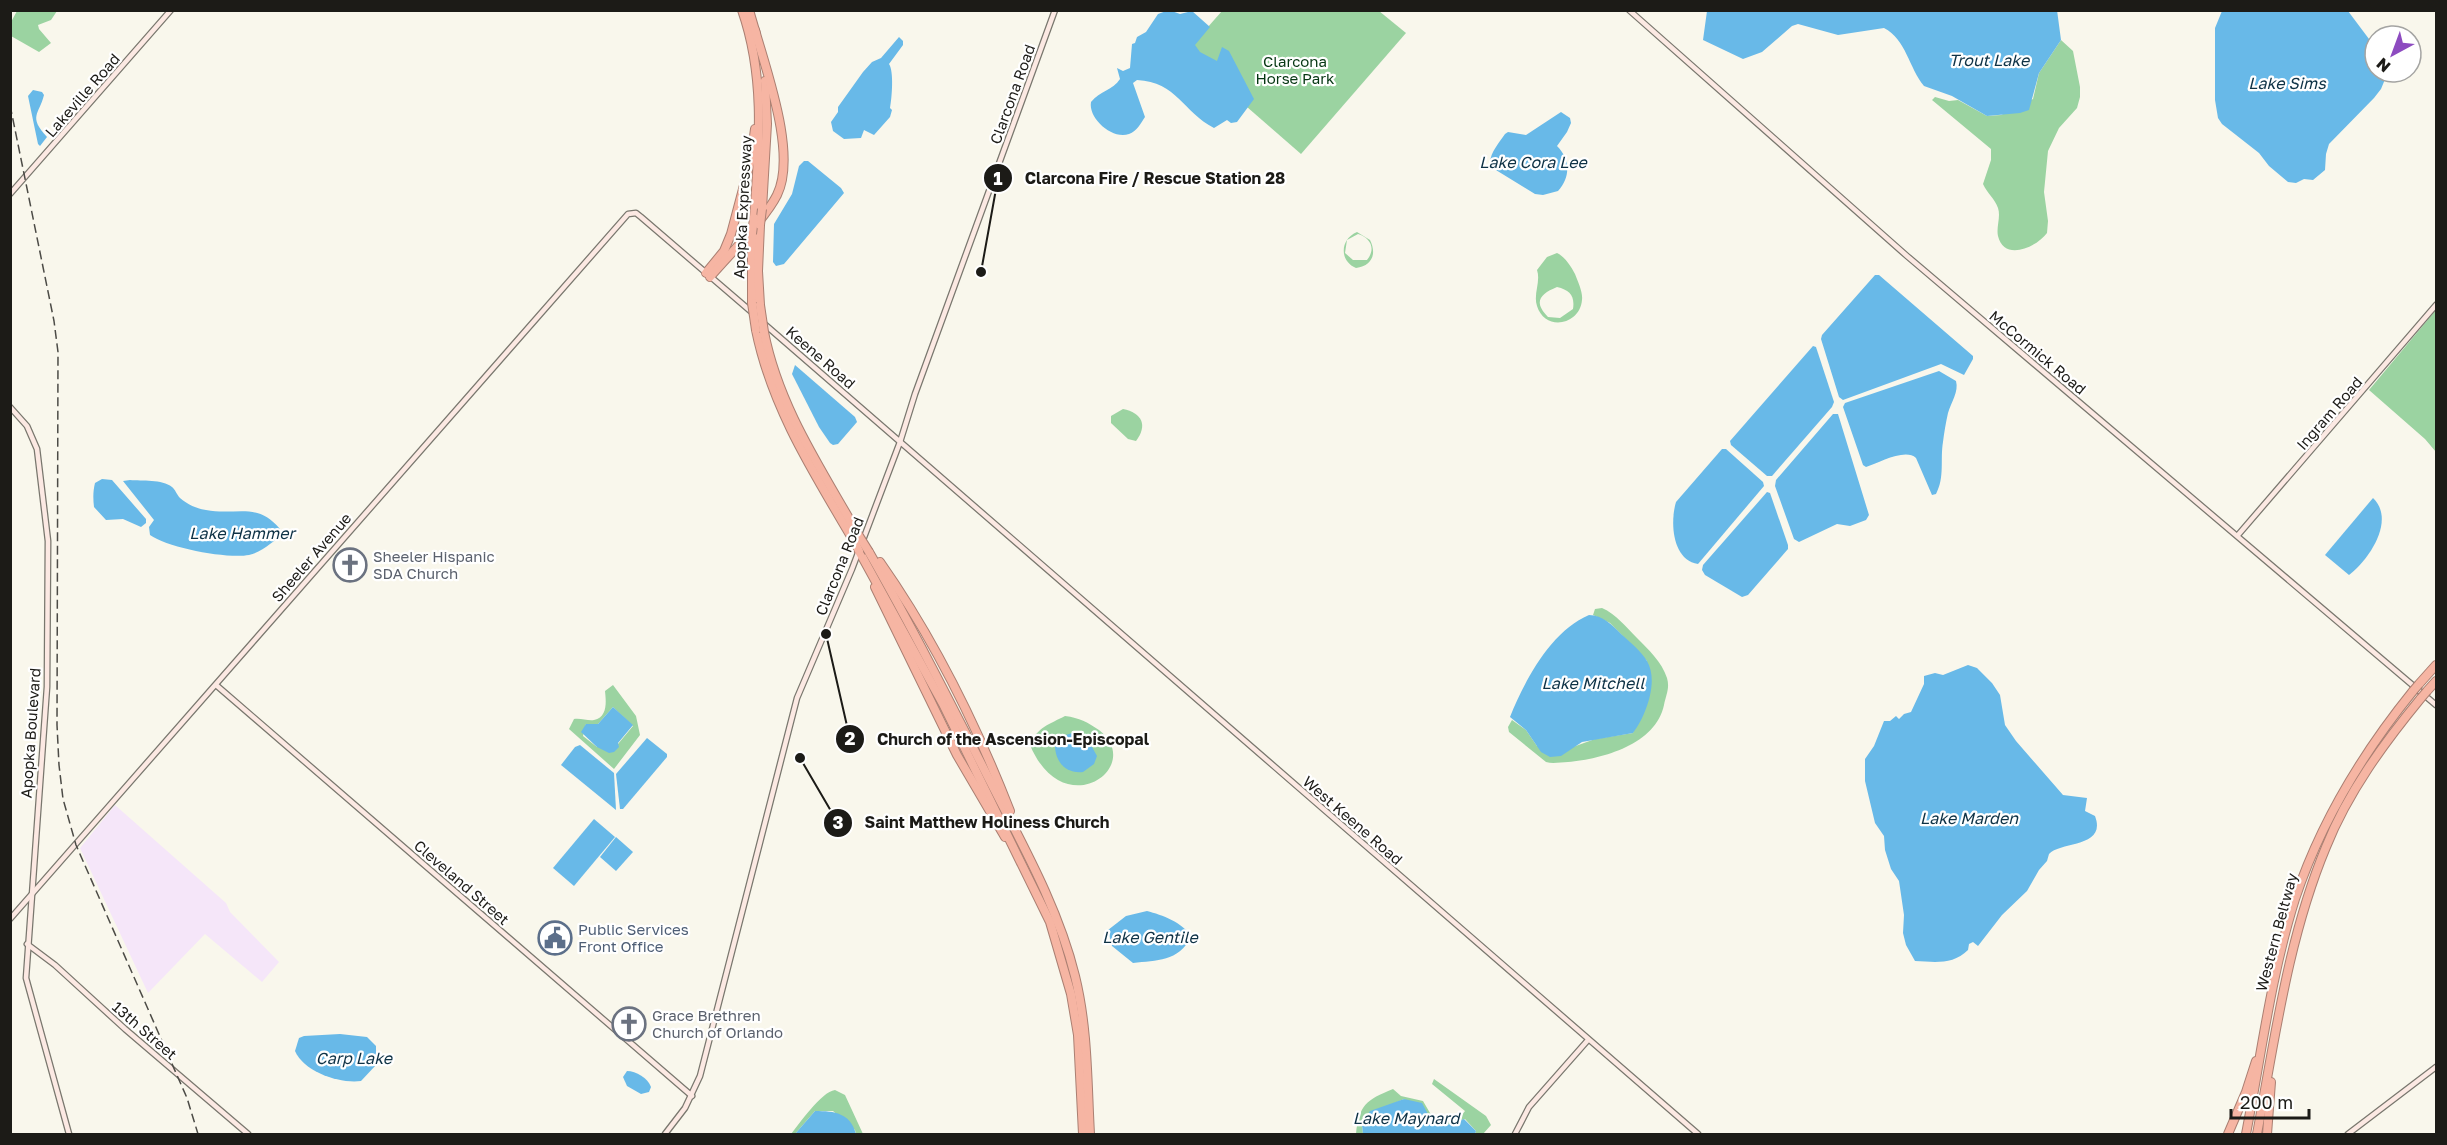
<svg xmlns="http://www.w3.org/2000/svg" width="2447" height="1145" viewBox="0 0 2447 1145" font-family="'Golos Text',sans-serif">
<style>
.industrial{fill:#f5e6f9}
.green{fill:#9bd3a1;fill-rule:evenodd}
.water{fill:#68b9e8}
.lines{fill:none;stroke-linecap:round;stroke-linejoin:round}
.secondary-casing{stroke:#79776e;stroke-width:7}
.highway-casing{stroke:#aa7f72;stroke-width:10}
.secondary{stroke:#fce9e3;stroke-width:4.5}
.highway{stroke:#f6b5a3;stroke-width:8}
.rail{stroke:#4c4b46;stroke-width:1.5;stroke-dasharray:9 4.5;stroke-linecap:butt}
.highway-bridge-casing{stroke:#aa7f72;stroke-width:10;stroke-linecap:butt}
.highway-bridge{stroke:#f6b5a3;stroke-width:8}
.labels{text-anchor:middle;dominant-baseline:central;stroke-width:4.5;stroke-linejoin:round;paint-order:stroke}
.park-label{font-size:15px;fill:#063713;stroke:#fff}
.street-label{font-size:15px;fill:#1c1b17;stroke:#fff}
.worship-label{font-size:15px;fill:#5b616d;stroke:#fff;text-anchor:start}
.service-label{font-size:15px;fill:#4e5e75;stroke:#fff;text-anchor:start}
.water-label{font-size:16px;font-style:italic;fill:#0e3246;stroke:#fff}
.leader{fill:none;stroke:#1c1b17;stroke-width:2}
.callout-dot{fill:#1c1b17;stroke:#fff;stroke-width:2}
.mark-label{font-size:18px;text-anchor:middle;font-weight:bold;fill:#fff}
.callout-label{font-size:16px;text-anchor:middle;font-weight:bold;fill:#1c1b17;stroke:#fff;stroke-width:4.5;stroke-linejoin:round;paint-order:stroke}
</style>
<rect width="100%" height="100%" fill="#f9f7ec"/>
<polygon class="industrial" points="115,805 226,903 230,912 279,962 262,982 205,934 148,993 80,848"/>
<g class="green">
<polygon points="17,11 57,11 51,20 38,25 39,29 51,43 39,52 11,36 11,22"/>
<polygon points="1222,11 1379,11 1406,33 1301,154 1185,53"/>
<path d="M2061 40 2073 51 2080 87V97L2077 108 2059 128 2048 151 2044 192 2048 221 2047 233C2037 247 2004 262 1998 236 1996 227 2001 217 1998 208 1995 199 1987 193 1983 184L1991 160V149L1932 100 1935 97 1949 101 1958 100 1987 116 2001 115 2033 99 2039 73Z"/>
<path d="M1357 232 1370 240C1377 254 1372 266 1356 268 1339 261 1340 239 1357 232ZM1358 234C1371 238 1376 249 1367 260H1353L1345 253 1347 240Z"/>
<path d="M1557 253C1564 256 1571 266 1575 274 1578 282 1583 292 1582 300 1580 325 1545 332 1537 306 1533 294 1541 282 1537 270L1547 257ZM1557 287C1570 290 1575 296 1573 309L1560 318 1548 317C1533 302 1540 294 1557 287Z"/>
<polygon points="2436,310 2436,452 2425,439 2369,390"/>
<path d="M1123 409C1142 413 1148 425 1136 441L1128 439 1111 423V416Z"/>
<path d="M1602 608C1616 614 1626 627 1637 638 1648 649 1662 662 1667 678 1670 688 1666 695 1664 705 1656 744 1603 759 1568 762 1561 762 1553 764 1546 762L1509 732 1508 727 1512 720 1526 730 1537 746 1573 747 1595 739 1633 733 1647 661 1610 623 1593 615 1595 609Z"/>
<path d="M613 685 636 716 640 735 614 769 569 729 574 719C581 718 588 721 594 720 608 717 606 701 605 691ZM613 707 633 726 618 744 597 747 583 736 586 724H598Z"/>
<path d="M1065 716C1080 718 1087 722 1099 730 1146 766 1064 826 1030 745 1037 727 1050 724 1065 716Z"/>
<path d="M1434 1079 1486 1116 1491 1125 1483 1134H1475L1476 1131 1465 1119 1447 1125 1404 1099 1377 1111 1362 1125 1363 1134H1356C1359 1105 1366 1100 1393 1089L1401 1096 1423 1101 1430 1113 1442 1120 1462 1115 1465 1111 1432 1084Z"/>
<path d="M835 1090 845 1095 863 1134H856L855 1130 833 1111H815L795 1134H791C800 1123 821 1092 835 1090Z"/>
</g>
<g class="water">
<path d="M1169 10 1180 14 1192 11 1210 27 1195 45 1200 52 1217 61 1222 47 1229 51 1254 99 1237 122 1231 123 1227 120 1214 128C1183 112 1177 82 1137 80L1133 83 1145 117C1141 123 1137 131 1129 134 1112 140 1088 118 1091 102 1100 91 1113 90 1120 79L1117 68 1123 71 1130 68 1132 44 1135 43 1137 37 1146 32 1158 14Z"/>
<path d="M2057 10 2061 40 2039 73 2029 110 2020 113 1987 116 1952 96 1924 86C1909 68 1906 39 1884 28L1838 35 1798 24 1792 26 1762 52 1743 59 1703 40 1707 11Z"/>
<polygon points="2222,11 2348,11 2375,47 2375,72 2388,72 2381,89 2374,98 2329,144 2326,154 2325,170 2313,180 2304,179 2296,183 2288,182 2269,166 2259,153 2222,124 2218,118 2215,100 2215,28"/>
<path d="M899 37 903 41V45L889 64C894 71 892 98 890 108L892 110 890 117 874 135 864 130 861 138 844 139 833 131 831 122 838 112V107L863 72 872 62 881 58Z"/>
<path d="M33 90 42 92 44 95C39 115 28 116 47 137L40 146 38 144 28 96Z"/>
<path d="M1561 112 1570 118 1571 123 1567 132 1557 146C1570 159 1571 177 1558 191L1543 195 1535 194 1491 167C1487 156 1499 143 1505 134L1508 132 1526 135Z"/>
<polygon points="804,161 808,161 841,188 844,193 784,264 776,266 773,262 774,224 792,194 799,166"/>
<polygon points="1875,275 1879,275 1973,356 1973,359 1964,375 1941,364 1843,400 1839,397 1821,339 1822,335"/>
<polygon points="1813,346 1816,347 1834,402 1832,407 1772,476 1767,476 1731,445 1730,441"/>
<polygon points="795,365 855,417 857,422 838,444 833,445 830,443 819,427 792,374"/>
<path d="M1939 371 1956 381C1959 392 1951 402 1948 413 1946 422 1944 433 1943 442 1940 460 1945 477 1936 494L1932 495 1916 458C1905 448 1879 463 1866 467L1863 465 1843 407 1845 403Z"/>
<polygon points="1833,414 1838,414 1869,515 1866,520 1850,526 1837,524 1799,542 1794,539 1775,486 1776,480"/>
<path d="M1722 449H1726L1763 482 1764 486 1698 564C1672 560 1670 522 1676 502Z"/>
<path d="M102 479 112 480 146 519V523L141 527 123 519 106 520 94 507C93 499 93 491 95 483Z"/>
<path d="M130 480C142 481 162 479 172 487 175 489 177 495 180 498 187 504 197 509 206 510 236 516 257 501 280 529 279 536 276 540 270 544 264 549 257 553 249 555 227 559 168 548 150 535L149 527 154 520 123 481Z"/>
<polygon points="1767,492 1770,493 1788,545 1788,549 1748,595 1742,597 1705,575 1702,570 1703,565"/>
<path d="M2373 498C2396 520 2369 560 2349 575L2325 555Z"/>
<path d="M1589 615C1603 615 1612 625 1621 634 1630 642 1641 651 1647 661 1659 681 1646 716 1633 733L1582 742 1561 756 1550 757 1541 752 1526 730 1510 717C1525 680 1551 631 1589 615Z"/>
<path d="M1968 665 1977 668 1992 683 2000 695 2005 725 2016 741 2063 795 2087 798 2085 811 2095 816C2107 848 2061 841 2049 854L2047 861 2039 870 2027 891 2002 915 1978 946 1973 942 1969 944 1968 950C1953 965 1935 962 1915 961L1906 945 1903 933 1904 915 1899 881 1891 869 1885 850 1884 836 1875 823 1865 781V759L1874 746 1884 721H1890L1896 716 1899 719 1904 714 1911 712 1924 684V676L1935 673 1943 675Z"/>
<polygon points="613,707 633,725 618,743 619,747 614,752 609,753 597,747 581,732 586,724 598,724"/>
<path d="M1072 733 1092 747 1097 756 1094 764 1083 772C1065 774 1055 761 1055 745L1063 736Z"/>
<polygon points="647,738 667,754 667,757 623,809 620,809 616,774"/>
<polygon points="580,745 614,773 616,810 561,765 575,747"/>
<polygon points="594,819 615,837 574,886 553,868"/>
<polygon points="616,837 633,852 616,871 600,857"/>
<path d="M1147 911C1162 915 1183 922 1191 937 1178 962 1157 960 1133 963L1112 946 1108 930 1126 916Z"/>
<path d="M340 1034 367 1037 376 1046V1065L361 1081C340 1084 304 1072 295 1051L299 1038 304 1036Z"/>
<path d="M627 1071C636 1071 648 1078 651 1087L649 1092 641 1094 627 1086 623 1077Z"/>
<polygon points="1404,1099 1422,1103 1429,1116 1447,1125 1464,1119 1476,1131 1475,1134 1363,1134 1362,1125 1370,1111"/>
<path d="M815 1111C835 1111 850 1113 856 1134H795Z"/>
</g>
<g class="lines">
<g class="secondary-casing">
<g id="secondary">
<polyline points="1629,10 1907,256 2436,705"/>
<polyline points="10,194 171,10"/>
<polyline points="762,322 1698,1134"/>
<polyline points="10,407 27,426 37,449 48,541 47,687 26,978 69,1134"/>
<polyline points="2238,535 2436,305"/>
<polyline points="216,685 692,1096"/>
<polyline points="10,919 628,214 636,213 641,217 754,314"/>
<polyline points="27,944 55,965 125,1029 248,1134"/>
<polyline points="665,1134 685,1108 700,1076 797,698 852,569 900,442 915,394 1055,10"/>
<polyline points="1515,1134 1529,1107 1588,1040"/>
<polyline points="2348,1134 2436,1067"/>
</g>
</g>
<g class="highway-casing">
<g id="highway">
<path d="M742 10C766 78 759 148 754 218"/>
<polyline points="749,10 756,34"/>
<polyline points="762,209 767,124 765,81"/>
<polyline points="752,234 752,303"/>
<polyline points="706,273 724,251 731,234 751,159 755,129"/>
<path d="M710 277C729 255 765 219 777 195 797 155 767 73 755 30"/>
<polyline points="760,305 758,271 760,225"/>
<path d="M756 330C772 409 815 475 855 543"/>
<path d="M764 332C779 408 822 470 859 536"/>
<polyline points="859,551 943,704 1050,922 1071,994 1078,1035 1083,1134"/>
<path d="M869 552C912 627 951 704 990 781 1022 844 1058 907 1075 976 1088 1029 1087 1081 1090 1134"/>
<path d="M880 562C934 639 976 724 1010 811"/>
<polyline points="875,587 957,755 1005,837"/>
<polyline points="2419,684 2436,665"/>
<polyline points="2427,691 2436,681"/>
<polyline points="2228,1134 2246,1092 2256,1061"/>
<path d="M2246 1134C2261 1056 2271 975 2295 899 2321 821 2362 754 2413 691"/>
<path d="M2257 1134C2275 1038 2288 938 2326 847 2348 792 2384 743 2421 698"/>
<polyline points="2267,1134 2271,1082"/>
</g>
</g>
<use href="#secondary" class="secondary"/>
<use href="#highway" class="highway"/>
<polyline class="rail" points="10,105 54,321 58,352 57,725 59,765 63,799 76,845 187,1098 198,1134"/>
<g class="highway-bridge-casing">
<g id="highway-bridge">
<polyline points="760,225 762,209"/>
<polyline points="752,234 754,218"/>
<polyline points="752,303 756,330"/>
<polyline points="760,305 764,332"/>
<polyline points="859,536 869,552"/>
<polyline points="855,543 859,551"/>
<polyline points="2413,691 2419,684"/>
<polyline points="2421,698 2427,691"/>
</g>
</g>
<use href="#highway-bridge" class="highway-bridge"/>
</g>
<defs>
<g id="church-ring" transform="scale(1.725)"><circle r="9.5" fill="#fff" stroke="#6b7280" stroke-width="1.5"/><path d="M-1.2-6h2.4v3.5h3.3v2.4h-3.3V6h-2.4V-.1h-3.3v-2.4h3.3Z" fill="#6b7280"/></g>
<g id="civic-ring" transform="scale(1.725)"><circle r="9.5" fill="#fff" stroke="#5c6f8a" stroke-width="1.5"/><path d="M-.6-6.5H3V-4.5H.6V-3L4-1V1h2V6H-6V1h2V-1L-.6-3ZM-1.2 2.5V6h2.4V2.5Z" fill="#5c6f8a"/></g>
</defs>
<g fill-rule="evenodd">
<use href="#church-ring" x="350" y="565"/>
<use href="#civic-ring" x="555" y="938"/>
<use href="#church-ring" x="629" y="1024"/>
</g>
<g class="labels">
<g class="park-label">
<text x="1295" y="61">Clarcona<tspan x="1295" dy="17">Horse Park</tspan></text>
</g>
<g class="street-label">
<text transform="translate(1012 94) rotate(-70)">Clarcona Road</text>
<text transform="translate(82 95) rotate(-49)">Lakeville Road</text>
<text transform="translate(742 207) rotate(-87)">Apopka Expressway</text>
<text transform="translate(2038 352) rotate(40)">McCormick Road</text>
<text transform="translate(821 357) rotate(41)">Keene Road</text>
<text transform="translate(2329 413) rotate(-49)">Ingram Road</text>
<text transform="translate(311 557) rotate(-49)">Sheeler Avenue</text>
<text transform="translate(839 566) rotate(-68)">Clarcona Road</text>
<text transform="translate(30 733) rotate(-86)">Apopka Boulevard</text>
<text transform="translate(1353 820) rotate(41)">West Keene Road</text>
<text transform="translate(462 882) rotate(41)">Cleveland Street</text>
<text transform="translate(2276 932) rotate(-75)">Western Beltway</text>
<text transform="translate(145 1030) rotate(41)">13th Street</text>
</g>
<g class="worship-label">
<text x="373" y="556">Sheeler Hispanic<tspan x="373" dy="17">SDA Church</tspan></text>
<text x="652" y="1015">Grace Brethren<tspan x="652" dy="17">Church of Orlando</tspan></text>
</g>
<g class="service-label">
<text x="578" y="929">Public Services<tspan x="578" dy="17">Front Office</tspan></text>
</g>
<g class="water-label">
<text x="1989" y="60">Trout Lake</text>
<text x="2287" y="83">Lake Sims</text>
<text x="1533" y="162">Lake Cora Lee</text>
<text x="242" y="533">Lake Hammer</text>
<text x="1593" y="683">Lake Mitchell</text>
<text x="1969" y="818">Lake Marden</text>
<text x="1150" y="937">Lake Gentile</text>
<text x="354" y="1058">Carp Lake</text>
<text x="1406" y="1118">Lake Maynard</text>
</g>
</g>
<path class="leader" d="M981 272L998 178M826 634L850 739M800 758L838 823"/>
<g class="callout-dot">
<circle cx="981" cy="272" r="6"/>
<circle cx="826" cy="634" r="6"/>
<circle cx="800" cy="758" r="6"/>
<circle cx="998" cy="178" r="15"/>
<circle cx="850" cy="739" r="15"/>
<circle cx="838" cy="823" r="15"/>
</g>
<g class="mark-label">
<text x="998" y="185">1</text>
<text x="850" y="745">2</text>
<text x="838" y="829">3</text>
</g>
<g class="callout-label">
<text x="1155" y="184">Clarcona Fire / Rescue Station 28</text>
<text x="1013" y="745">Church of the Ascension-Episcopal</text>
<text x="987" y="828">Saint Matthew Holiness Church</text>
</g>
<rect width="2447" height="1145" fill="none" stroke="#1c1b17" stroke-width="24"/>
<g transform="translate(2393 54) rotate(221)"><circle r="28" fill="#ffffff" stroke="#a4a4a2" stroke-width="1.5"/>
<path d="M0-4.5L10 22L0 15L-10 22Z" fill="#8d4bc0"/>
<text y="-9" font-size="16" font-weight="bold" text-anchor="middle" fill="#1c1b17">N</text>
</g>
<path d="M2231 1109v9h78v-9" fill="none" stroke="#1c1b17" stroke-width="3"/>
<text x="2240" y="1109" font-size="18" fill="#1c1b17" stroke="#ffffff" stroke-width="4.5" paint-order="stroke">200 m</text>
</svg>
